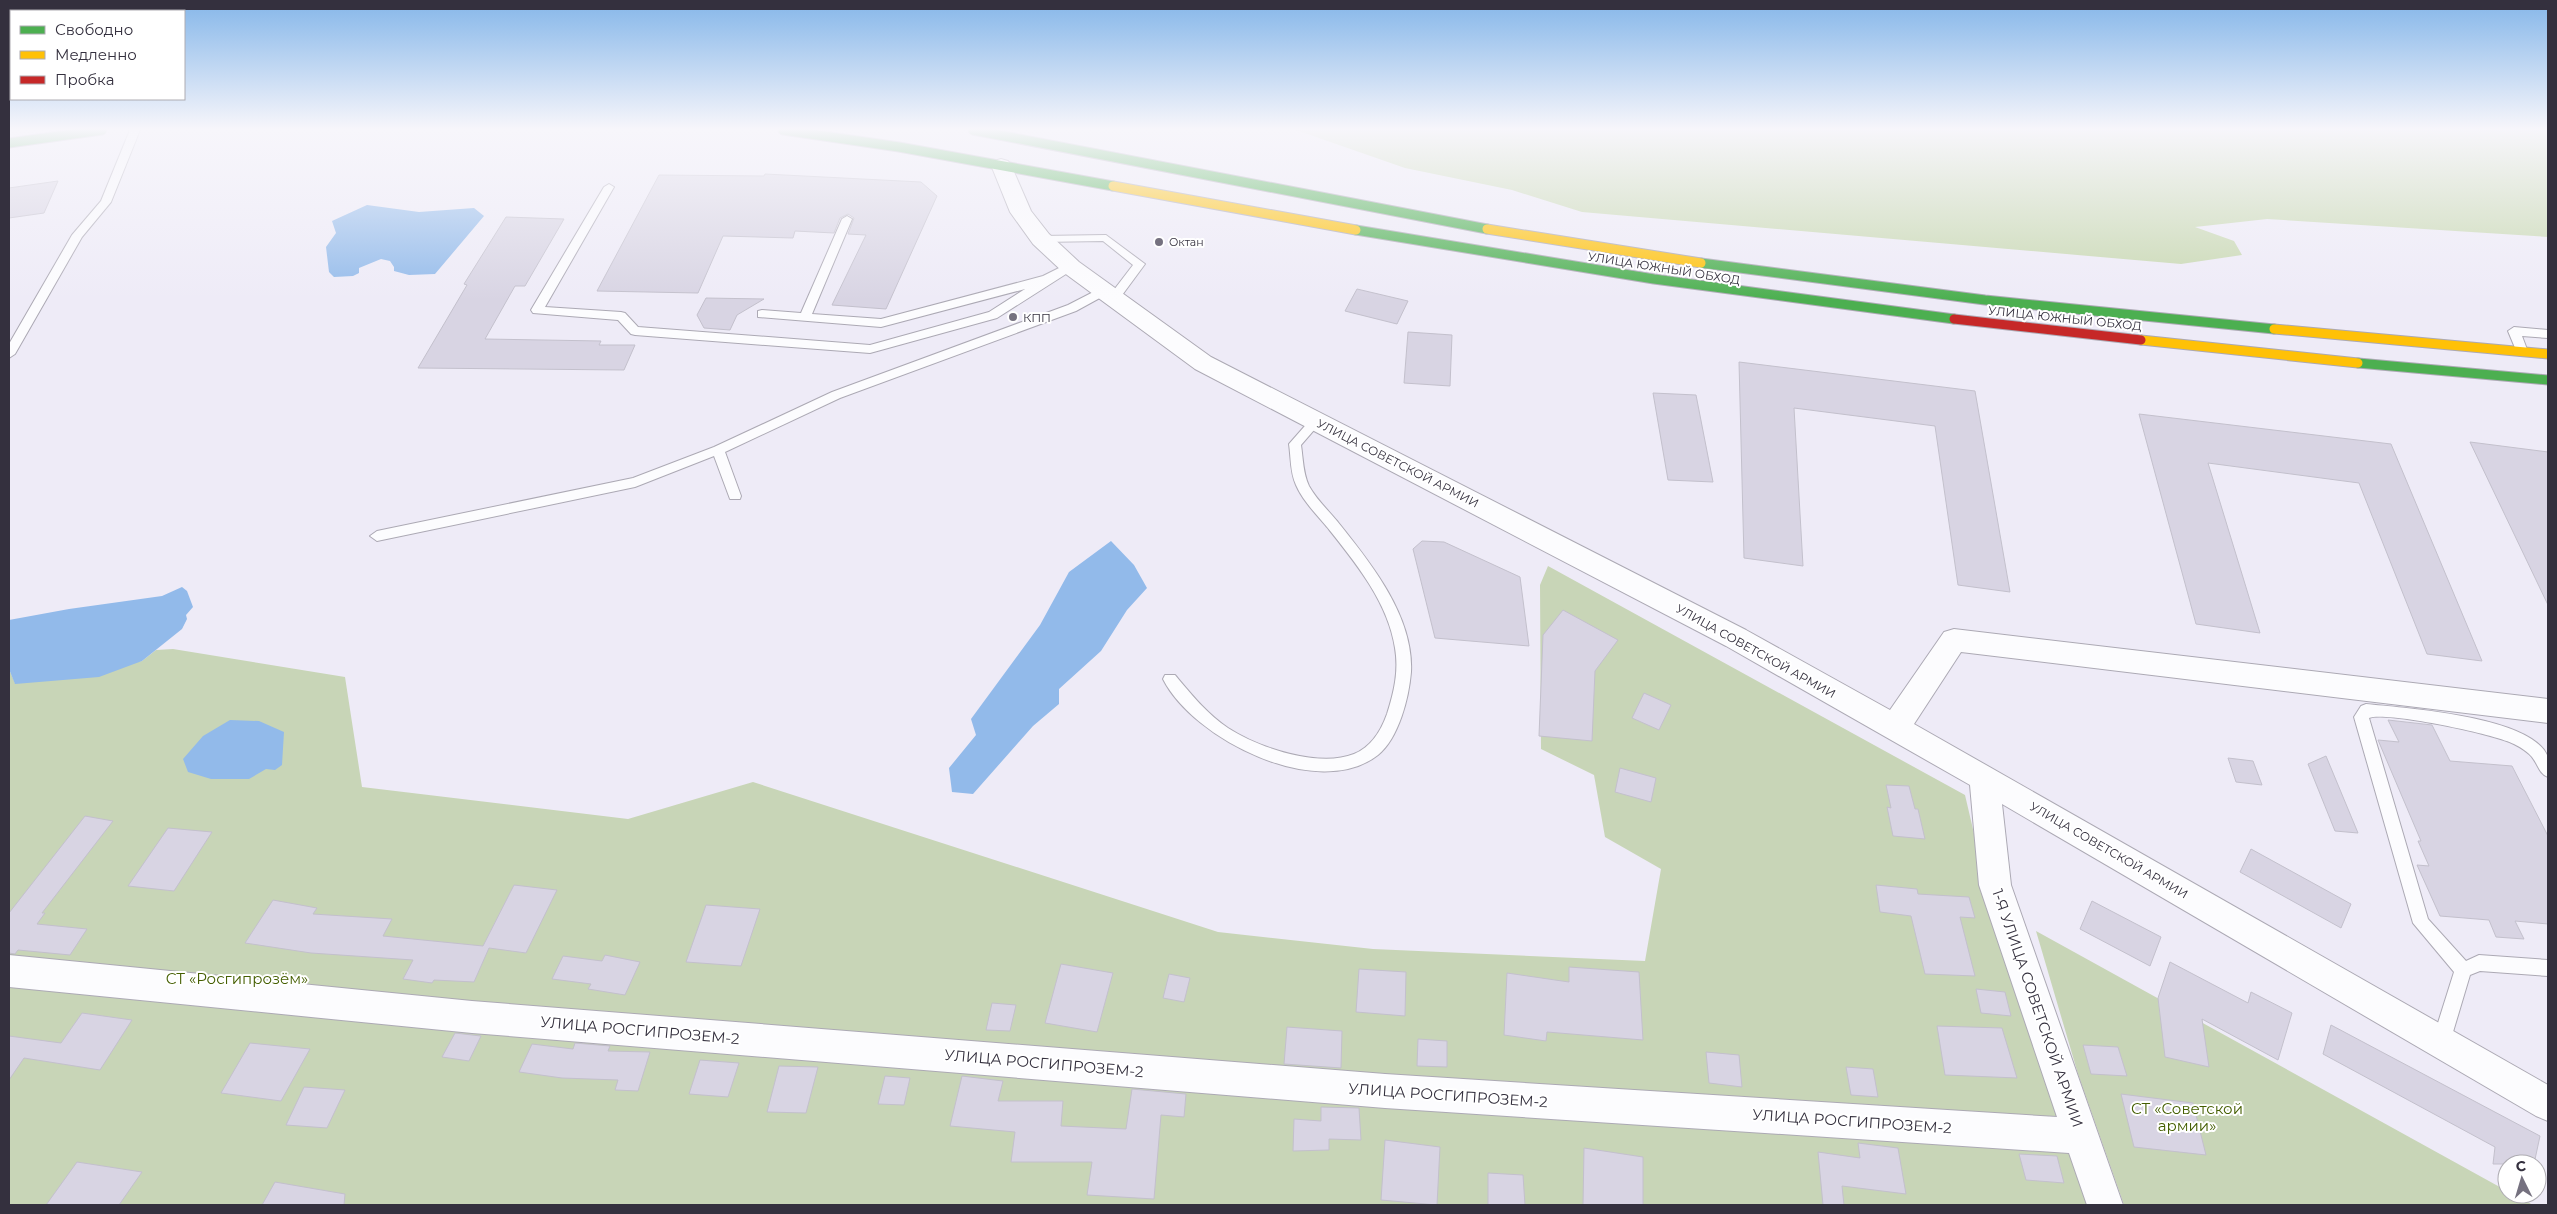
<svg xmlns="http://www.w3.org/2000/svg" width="2557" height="1214" viewBox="0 0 2557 1214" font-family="Montserrat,sans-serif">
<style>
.green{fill:#c8d5b7}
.forest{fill:#c8d8b1}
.water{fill:#92baea}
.building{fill:#d8d4e3;stroke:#c3c0cc}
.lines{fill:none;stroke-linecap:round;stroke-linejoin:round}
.lane-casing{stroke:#aca9b4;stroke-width:2}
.street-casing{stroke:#aca9b4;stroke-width:2}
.fast-casing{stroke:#aca9b4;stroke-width:11}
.slow-casing{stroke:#aca9b4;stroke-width:11}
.jam-casing{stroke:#aca9b4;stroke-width:11}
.lane{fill:#fcfcfe;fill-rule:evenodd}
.street{fill:#fcfcfe;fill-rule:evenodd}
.fast{stroke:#4caf50;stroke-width:9}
.slow{stroke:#ffc107;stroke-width:9}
.jam{stroke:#c62828;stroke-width:9}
.poi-dot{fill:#75717f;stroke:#fff;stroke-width:2}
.labels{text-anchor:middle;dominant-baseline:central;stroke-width:4;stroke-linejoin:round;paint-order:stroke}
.far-poi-label{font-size:11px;fill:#34303e;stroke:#fff;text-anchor:start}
.street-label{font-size:12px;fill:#34303e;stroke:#fff}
.poi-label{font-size:12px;fill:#34303e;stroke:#fff;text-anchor:start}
.near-park-label{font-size:15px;fill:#445e00;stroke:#fff}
.near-street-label{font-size:15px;fill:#34303e;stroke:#fff}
</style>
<rect width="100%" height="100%" fill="#eeebf7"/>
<g class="green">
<polygon points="1548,566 1965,795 1986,885 2089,1205 9,1205 9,669 15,683 142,661 156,650 173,649 345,677 362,787 628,819 753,782 1218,932 1373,949 1645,961 1661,869 1605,837 1594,775 1541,749 1540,585"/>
<polygon points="2036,931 2507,1191 2507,1194 2513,1194 2533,1205 2124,1205 2078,1074"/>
</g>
<polygon class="forest" points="1296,130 2548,130 2548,237 2267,219 2195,227 2234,241 2242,255 2181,264 1582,212 1512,190 1405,168"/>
<g class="water">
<polygon points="367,205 419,212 474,208 484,216 435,274 409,275 394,271 394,267 390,261 381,259 359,268 359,273 353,276 334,277 329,272 326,247 336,233 332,221"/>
<polygon points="1111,541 1134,565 1147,588 1127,610 1101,651 1059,689 1059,704 1033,726 973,794 952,792 949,768 976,735 971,719 1040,625 1069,572"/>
<polygon points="182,587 187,591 193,607 186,615 187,619 182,629 142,661 99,677 15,684 9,669 9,620 69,609 162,596"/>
<polygon points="230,720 259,721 284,732 282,765 275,770 266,769 249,779 211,779 188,772 183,759 203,736"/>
</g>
<g class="building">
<polygon points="765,174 921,182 937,196 886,309 832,305 866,235 848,234 854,218 848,214 840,218 834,233 795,231 793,238 723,236 698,293 597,291 659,175 764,176"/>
<polygon points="58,181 44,213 9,218 9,188"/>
<polygon points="506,217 564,219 525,286 515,286 485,339 601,341 599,345 635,345 624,370 418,368 467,285 464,284"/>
<polygon points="1357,289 1408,301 1397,324 1345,311"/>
<polygon points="706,298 764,299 737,315 730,330 704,328 697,315"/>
<polygon points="1408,332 1452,335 1450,386 1404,383"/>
<polygon points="1739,362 1975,391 2010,592 1958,585 1935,426 1794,408 1803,566 1744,558"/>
<polygon points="1653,393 1696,395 1713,482 1668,480"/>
<polygon points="2139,414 2391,444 2482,661 2427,654 2359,483 2208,463 2260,633 2196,624"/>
<polygon points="2470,442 2548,452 2548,605 2492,488"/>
<polygon points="1422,541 1444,542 1520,577 1529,646 1435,638 1413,549"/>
<polygon points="1563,610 1618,640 1595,671 1592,741 1539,736 1543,635"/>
<polygon points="1644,693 1671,705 1659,730 1632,718"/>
<polygon points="2388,720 2432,725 2450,761 2512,766 2548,836 2548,924 2515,921 2524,939 2496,937 2489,920 2440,916 2417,865 2429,866 2418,841 2421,841 2378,740 2399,742"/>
<polygon points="2326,756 2358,833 2335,831 2308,764"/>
<polygon points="2228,758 2253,761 2262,785 2236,782"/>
<polygon points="1620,768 1656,778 1651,802 1615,792"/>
<polygon points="1886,785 1909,786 1915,809 1918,809 1925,839 1893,836 1887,807 1891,808"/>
<polygon points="85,816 113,821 42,913 45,913 37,924 87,929 70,955 18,950 15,954 9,953 9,913"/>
<polygon points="168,828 212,832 174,891 128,886"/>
<polygon points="2251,849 2351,904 2341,928 2240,872"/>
<polygon points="514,885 557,890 526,953 489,948 474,982 434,980 432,983 403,979 413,960 311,953 245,943 273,900 317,908 313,914 392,919 383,936 483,946"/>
<polygon points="1876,885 1917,889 1918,894 1969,897 1975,918 1960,917 1975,976 1925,974 1911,916 1880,912"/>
<polygon points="2092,901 2161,937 2150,966 2080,929"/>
<polygon points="706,905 760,909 741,966 686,962"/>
<polygon points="605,955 640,962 625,995 588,989 591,984 552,979 563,956 602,961"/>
<polygon points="2170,962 2248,1003 2251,992 2292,1013 2278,1060 2202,1019 2209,1067 2165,1057 2158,998"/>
<polygon points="1061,964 1113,973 1097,1032 1045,1023"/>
<polygon points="1569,967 1639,972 1643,1040 1547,1032 1546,1041 1504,1035 1507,973 1569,982"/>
<polygon points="1359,969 1406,972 1405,1016 1356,1012"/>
<polygon points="1169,974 1190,978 1184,1002 1163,998"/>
<polygon points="1976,989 2005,992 2011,1016 1981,1013"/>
<polygon points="992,1003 1016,1005 1010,1031 986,1030"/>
<polygon points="82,1013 132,1020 100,1070 24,1058 9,1080 9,1036 61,1043"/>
<polygon points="2331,1025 2540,1136 2534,1164 2493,1164 2495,1147 2323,1054"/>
<polygon points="1937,1026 2002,1028 2017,1078 1945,1075"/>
<polygon points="1287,1027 1342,1031 1341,1068 1284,1064"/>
<polygon points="455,1033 481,1036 469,1061 442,1057"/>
<polygon points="1418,1039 1447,1041 1447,1067 1417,1066"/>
<polygon points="250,1043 310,1049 281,1101 221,1093"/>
<polygon points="575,1043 610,1046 608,1051 650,1052 638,1091 615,1090 618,1080 562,1078 519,1072 532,1044 573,1049"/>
<polygon points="2083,1045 2118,1047 2127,1076 2091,1074"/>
<polygon points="1706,1052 1739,1055 1742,1087 1709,1083"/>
<polygon points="700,1060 739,1063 728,1097 689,1094"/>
<polygon points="779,1066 818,1067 806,1113 767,1112"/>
<polygon points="1846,1067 1873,1069 1878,1097 1851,1095"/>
<polygon points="885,1076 910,1078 904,1105 878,1104"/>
<polygon points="962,1076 1003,1081 998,1101 1063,1101 1061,1126 1126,1129 1132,1089 1186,1094 1184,1117 1161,1115 1154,1199 1087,1195 1092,1162 1011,1162 1015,1132 950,1126"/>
<polygon points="304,1087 345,1090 327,1128 286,1125"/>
<polygon points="2121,1094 2193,1103 2206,1155 2134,1147"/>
<polygon points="1321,1107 1359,1108 1361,1140 1329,1139 1329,1150 1293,1151 1294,1119 1321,1121"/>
<polygon points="1385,1140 1440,1147 1437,1205 1381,1200"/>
<polygon points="1858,1143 1898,1148 1906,1194 1842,1186 1844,1205 1823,1205 1818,1152 1860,1158"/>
<polygon points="1584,1148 1643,1157 1643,1205 1583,1205"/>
<polygon points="2019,1154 2057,1156 2064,1183 2026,1180"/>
<polygon points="77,1162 142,1172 119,1205 46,1205"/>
<polygon points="1488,1173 1523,1175 1525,1205 1488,1205"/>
<polygon points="275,1182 345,1194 344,1205 262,1205"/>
</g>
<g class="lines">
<g class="lane-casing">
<g id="lane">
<polygon points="130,130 140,130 111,202 82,237 15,354 9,358 9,344 72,235 101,201"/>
<polygon points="609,184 614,187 545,307 621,312 625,313 638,327 870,345 989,312 1025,289 881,327 758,317 758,311 762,310 801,313 842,219 847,216 852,219 812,314 881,319 1043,276 1067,264 1071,263 1077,267 997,318 870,353 635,335 631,334 618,320 533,313 531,310 604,187"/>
<polygon points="1106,235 1145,264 1117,302 1113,303 1107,299 1133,265 1103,241 1041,242 1036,239 1041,236"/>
<polygon points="1103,287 1109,291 1107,294 1076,311 840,398 725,452 741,496 740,499 730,499 714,456 635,487 377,541 370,536 377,531 633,478 714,447 832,392 1068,305"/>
<polygon points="2514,327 2548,330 2548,338 2522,336 2528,352 2522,356 2518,355 2508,331"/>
<path d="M1315 418 1321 422 1301 445C1303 458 1303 474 1309 486 1316 499 1328 510 1337 521 1370 562 1414 616 1411 672 1409 697 1399 738 1378 755 1318 802 1193 739 1163 679L1165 675H1175C1191 694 1207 714 1228 728 1259 748 1319 768 1354 754 1371 747 1381 731 1387 714 1394 692 1399 671 1395 648 1388 602 1355 562 1327 527 1316 514 1303 501 1296 485 1290 472 1291 457 1289 444L1311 419Z"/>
<path d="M2366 704C2405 708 2529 716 2547 755 2550 761 2548 771 2548 777 2539 774 2538 764 2532 757 2528 752 2520 747 2514 744 2495 734 2385 711 2369 718L2428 919 2466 961 2479 955 2548 960V976L2480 971 2470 975 2450 1042 2447 1048 2441 1050 2435 1048 2432 1042 2454 972 2413 923 2354 717 2361 706Z"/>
</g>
</g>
<g class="street-casing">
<polygon id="street" points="1001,159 1008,161 1011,165 1031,211 1049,234 1079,262 1211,357 1746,630 1890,710 1944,632 1954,629 2548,699 2548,723 1961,652 1914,724 2548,1085 2548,1121 2536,1116 2002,804 2011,885 2123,1205 2087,1205 2069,1153 1385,1108 472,1033 9,987 9,955 472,1001 1385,1074 2057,1117 1979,885 1970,785 1726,646 1195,369 1063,272 1033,244 1010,212 991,165 994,161"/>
</g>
<g class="fast-casing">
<g id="fast">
<polyline points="783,130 899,147 1113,186"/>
<polyline points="973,130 1487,229"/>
<polyline points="9,143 102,130"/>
<polyline points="1356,230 1654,279 1954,319"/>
<polyline points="1701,263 1985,300 2274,329"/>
<polyline points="2358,363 2548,380"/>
</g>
</g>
<g class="slow-casing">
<g id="slow">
<polyline points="1113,186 1356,230"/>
<polyline points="1487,229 1701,263"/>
<polyline points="2274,329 2548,354"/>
<polyline points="2141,340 2358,363"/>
</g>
</g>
<g class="jam-casing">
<polyline id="jam" points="1954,319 2141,340"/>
</g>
<use href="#lane" class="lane"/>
<use href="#street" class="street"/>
<use href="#fast" class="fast"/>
<use href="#slow" class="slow"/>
<use href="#jam" class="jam"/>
</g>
<linearGradient id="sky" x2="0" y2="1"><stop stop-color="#85b6e9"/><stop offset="0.43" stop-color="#f7f6fb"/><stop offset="1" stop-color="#f7f6fb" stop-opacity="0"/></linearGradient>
<rect width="2557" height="300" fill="url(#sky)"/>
<g class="poi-dot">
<circle cx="1159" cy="242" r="5"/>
<circle cx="1013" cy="317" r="5"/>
</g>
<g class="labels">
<g class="far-poi-label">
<text x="1169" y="242">Октан</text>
</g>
<g class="street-label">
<text transform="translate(1664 268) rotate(9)">УЛИЦА ЮЖНЫЙ ОБХОД</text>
<text transform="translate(2065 318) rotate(6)">УЛИЦА ЮЖНЫЙ ОБХОД</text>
<text transform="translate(1398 463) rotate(27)">УЛИЦА СОВЕТСКОЙ АРМИИ</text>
<text transform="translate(1756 651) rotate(29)">УЛИЦА СОВЕТСКОЙ АРМИИ</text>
<text transform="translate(2109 850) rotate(30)">УЛИЦА СОВЕТСКОЙ АРМИИ</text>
</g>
<g class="poi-label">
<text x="1023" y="317">КПП</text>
</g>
<g class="near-park-label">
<text x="237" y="978">СТ «Росгипрозём»</text>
<text x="2187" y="1108">СТ «Советской<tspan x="2187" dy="17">армии»</tspan></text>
</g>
<g class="near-street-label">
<text transform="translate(2038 1008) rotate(71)">1-Я УЛИЦА СОВЕТСКОЙ АРМИИ</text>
<text transform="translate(640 1030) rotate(5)">УЛИЦА РОСГИПРОЗЕМ-2</text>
<text transform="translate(1044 1063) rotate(5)">УЛИЦА РОСГИПРОЗЕМ-2</text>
<text transform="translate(1448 1095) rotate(4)">УЛИЦА РОСГИПРОЗЕМ-2</text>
<text transform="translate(1852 1121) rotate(4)">УЛИЦА РОСГИПРОЗЕМ-2</text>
</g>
</g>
<rect width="2557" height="1214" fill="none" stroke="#34303e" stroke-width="20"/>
<rect x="10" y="10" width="175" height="90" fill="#ffffff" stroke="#aeacb2"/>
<rect x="20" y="26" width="25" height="8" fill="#4caf50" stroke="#aeacb2"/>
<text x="55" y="35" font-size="15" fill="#34303e">Свободно</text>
<rect x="20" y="51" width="25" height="8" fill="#ffc107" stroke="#aeacb2"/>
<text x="55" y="60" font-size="15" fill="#34303e">Медленно</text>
<rect x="20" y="76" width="25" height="8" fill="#c62828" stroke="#aeacb2"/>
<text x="55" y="85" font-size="15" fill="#34303e">Пробка</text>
<g transform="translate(2522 1179) rotate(355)"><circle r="24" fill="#ffffff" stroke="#aeacb2"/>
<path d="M0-4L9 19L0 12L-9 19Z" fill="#75717f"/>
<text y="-8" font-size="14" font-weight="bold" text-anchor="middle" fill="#34303e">С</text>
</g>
</svg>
